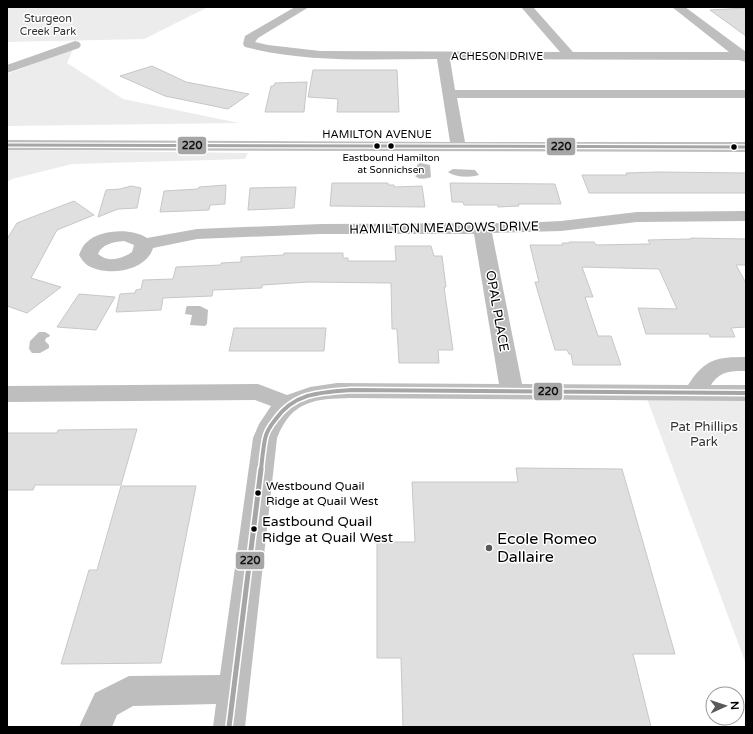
<svg xmlns="http://www.w3.org/2000/svg" width="753" height="734" viewBox="0 0 753 734" font-family="'Varela Round',sans-serif">
<style>
.green{fill:#ececec}
.water{fill:#bfbfbf}
.building{fill:#dfdfdf;stroke:#c7c7c7}
.lines{fill:none;stroke-linecap:round;stroke-linejoin:round}
.minor{fill:#bebebe;fill-rule:evenodd}
.bus-1-far2-casing{stroke:#fff;stroke-width:5.5}
.bus-1-far1-casing{stroke:#fff;stroke-width:7}
.bus-1-casing{stroke:#fff;stroke-width:8}
.bus-1-far2{stroke:#a6a6a6;stroke-width:3}
.bus-1-far1{stroke:#a6a6a6;stroke-width:4}
.bus-1{stroke:#a6a6a6;stroke-width:5}
.bus-dot{fill:#000;stroke:#fff;stroke-width:1.5}
.poi-dot{fill:#595959;stroke:#fff;stroke-width:1.5}
.labels{text-anchor:middle;dominant-baseline:central;stroke-width:3;stroke-linejoin:round;paint-order:stroke}
.far-bus-label{font-size:10px;fill:#000;stroke:#fff}
.far-park-label{font-size:11px;fill:#333;stroke:#fff}
.far-street-label{font-size:11px;fill:#000;stroke:#fff}
.bus-label{font-size:12px;fill:#000;stroke:#fff;text-anchor:start}
.street-label{font-size:13px;fill:#000;stroke:#fff}
.park-label{font-size:13px;fill:#333;stroke:#fff}
.near-bus-label{font-size:14px;fill:#000;stroke:#fff;text-anchor:start}
.near-poi-label{font-size:16px;fill:#000;stroke:#fff;text-anchor:start}
.line-badge{stroke:#fff;stroke-width:1.5}
.pale-badge-label{font-size:11px;text-anchor:middle;font-weight:bold;fill:#111}
</style>
<rect width="100%" height="100%" fill="#fff"/>
<g class="green">
<polygon points="7,7 208,7 144,39 7,42"/>
<polygon points="73,49 67,63 123,99 239,123 7,126 7,74"/>
<polygon points="7,150 248,153 245,159 72,164 12,179 7,182"/>
<polygon points="645,393 746,393 746,664 649,404"/>
</g>
<g class="water">
<path d="M420 163 430 165 431 177C426 179 419 180 415 176L417 175V165Z"/>
<path d="M453 169 475 170 479 175C469 178 454 177 448 172Z"/>
<polygon points="187,306 200,306 208,310 207,324 205,326 190,325 192,315 185,314 186,308"/>
<polygon points="39,332 45,332 50,335 49,337 46,338 45,341 49,345 49,348 40,353 32,353 29,349 30,341"/>
</g>
<g class="building">
<polygon points="746,8 746,36 710,10"/>
<polygon points="152,66 186,82 249,94 228,109 165,96 120,76"/>
<polygon points="313,70 397,70 399,112 337,112 338,99 308,97"/>
<polygon points="307,82 304,112 265,112 271,86 274,86 275,83"/>
<polygon points="658,172 746,173 746,193 589,193 582,175 627,175 626,173"/>
<polygon points="332,183 388,183 388,185 394,185 394,187 422,186 425,207 330,206"/>
<polygon points="450,183 555,184 561,204 518,204 519,206 498,207 498,205 464,205 463,202 452,202"/>
<polygon points="226,185 225,204 210,205 209,210 160,212 164,191 198,189 199,187"/>
<polygon points="131,186 141,188 137,208 118,209 98,217 106,190 120,189"/>
<polygon points="296,187 294,208 248,210 250,188"/>
<polygon points="74,201 94,215 57,230 31,278 61,287 27,313 7,306 7,239 17,223"/>
<polygon points="691,238 746,239 746,265 736,265 746,283 746,327 731,328 735,337 710,337 709,334 646,334 638,308 677,309 659,269 582,267 593,297 585,297 598,336 611,336 621,365 573,365 571,354 569,354 567,350 555,350 535,282 539,282 530,245 563,245 562,243 569,243 569,242 594,242 596,245 650,244 648,240 691,239"/>
<polygon points="395,246 431,246 434,256 442,256 446,287 444,287 453,350 438,350 439,363 399,363 397,329 392,329 391,283 309,282 262,285 262,288 213,290 212,296 163,298 161,310 116,312 120,294 135,293 136,290 141,289 143,280 173,279 176,267 221,265 221,263 241,262 241,257 284,255 284,253 343,253 343,258 348,258 348,261 396,261"/>
<polygon points="79,294 115,297 96,330 57,327"/>
<polygon points="234,328 326,328 324,351 229,351"/>
<polygon points="137,429 121,485 35,485 33,490 7,490 7,433 57,433 58,430"/>
<polygon points="516,468 622,469 675,654 633,654 651,727 403,727 401,658 377,658 377,542 415,542 412,482 518,482"/>
<polygon points="121,486 196,486 161,663 61,664 89,570 97,570"/>
</g>
<g class="lines">
<g class="minor">
<path d="M295 7H309L258 38 255 42 268 45 320 51 560 52 521 7H533L573 52H729L672 7H685L746 52V62L739 60 450 59 455 90H746V98H457L465 142H746V152L7 150V140L450 142 437 59C373 59 307 63 245 47L243 44 245 36Z"/>
<polygon points="75,41 79,42 81,45 79,48 7,73 7,65"/>
<path d="M746 211V221L637 222 561 231 492 233 522 384 688 385C705 359 716 357 746 357V371C730 371 720 371 711 385H746V401L351 398C315 399 292 400 277 438L245 727H213L216 704 133 706 117 715 112 727H79L95 693 129 676 220 675 253 438 259 424 271 406 255 400 7 402V386L258 384 287 395 310 387 337 383 499 384 474 234H321L197 239 153 248C146 272 106 277 87 265 83 262 81 258 79 255 81 250 83 245 87 242 100 229 133 228 147 238L197 229 321 224 522 223 561 221 637 212ZM124 241 134 245 132 252C122 259 108 263 98 254 102 244 113 242 124 241Z"/>
</g>
<g class="bus-1-far2-casing">
<polyline id="bus-1-far2" points="7,145 746,147"/>
</g>
<g class="bus-1-far1-casing">
<path id="bus-1-far1" d="M261 470C262 460 263 449 265 439 266 433 271 425 275 420 294 393 320 392 351 390L746 393"/>
</g>
<g class="bus-1-casing">
<polyline id="bus-1" points="229,727 261,469"/>
</g>
<use href="#bus-1-far2" class="bus-1-far2"/>
<use href="#bus-1-far1" class="bus-1-far1"/>
<use href="#bus-1" class="bus-1"/>
</g>
<g class="bus-dot">
<circle cx="377" cy="146" r="3.5"/>
<circle cx="391" cy="146" r="3.5"/>
<circle cx="734" cy="147" r="3.5"/>
<circle cx="258" cy="493" r="3.5"/>
<circle cx="254" cy="529" r="3.5"/>
</g>
<circle class="poi-dot" cx="489" cy="548" r="4"/>
<g class="labels">
<g class="far-bus-label">
<text x="391" y="158">Eastbound Hamilton<tspan x="391" dy="12">at Sonnichsen</tspan></text>
</g>
<g class="far-park-label">
<text x="48" y="18">Sturgeon<tspan x="48" dy="13">Creek Park</tspan></text>
</g>
<g class="far-street-label">
<text x="497" y="56">ACHESON DRIVE</text>
<text x="377" y="134">HAMILTON AVENUE</text>
</g>
<g class="bus-label">
<text x="266" y="486">Westbound Quail<tspan x="266" dy="15">Ridge at Quail West</tspan></text>
</g>
<g class="street-label">
<text transform="translate(444 228) rotate(-1)">HAMILTON MEADOWS DRIVE</text>
<text transform="translate(497 311) rotate(80)">OPAL PLACE</text>
</g>
<g class="park-label">
<text x="704" y="427">Pat Phillips<tspan x="704" dy="15">Park</tspan></text>
</g>
<g class="near-bus-label">
<text x="262" y="521">Eastbound Quail<tspan x="262" dy="16">Ridge at Quail West</tspan></text>
</g>
<g class="near-poi-label">
<text x="497" y="539">Ecole Romeo<tspan x="497" dy="18">Dallaire</tspan></text>
</g>
</g>
<g class="line-badge">
<rect x="177" y="136" width="30" height="19" rx="4" fill="#a6a6a6"/>
<rect x="546" y="137" width="30" height="19" rx="4" fill="#a6a6a6"/>
<rect x="533" y="382" width="30" height="19" rx="4" fill="#a6a6a6"/>
<rect x="235" y="551" width="30" height="19" rx="4" fill="#a6a6a6"/>
</g>
<g class="pale-badge-label">
<text x="192" y="149">220</text>
<text x="561" y="150">220</text>
<text x="548" y="395">220</text>
<text x="250" y="564">220</text>
</g>
<rect width="753" height="734" fill="none" stroke="#000000" stroke-width="16"/>
<g transform="translate(725 706) rotate(87)"><circle r="19" fill="#ffffff" stroke="#999999"/>
<path d="M0-3L7 15L0 10L-7 15Z" fill="#595959"/>
<text y="-6" font-size="11" font-weight="bold" text-anchor="middle" fill="#000000">N</text>
</g>
</svg>
